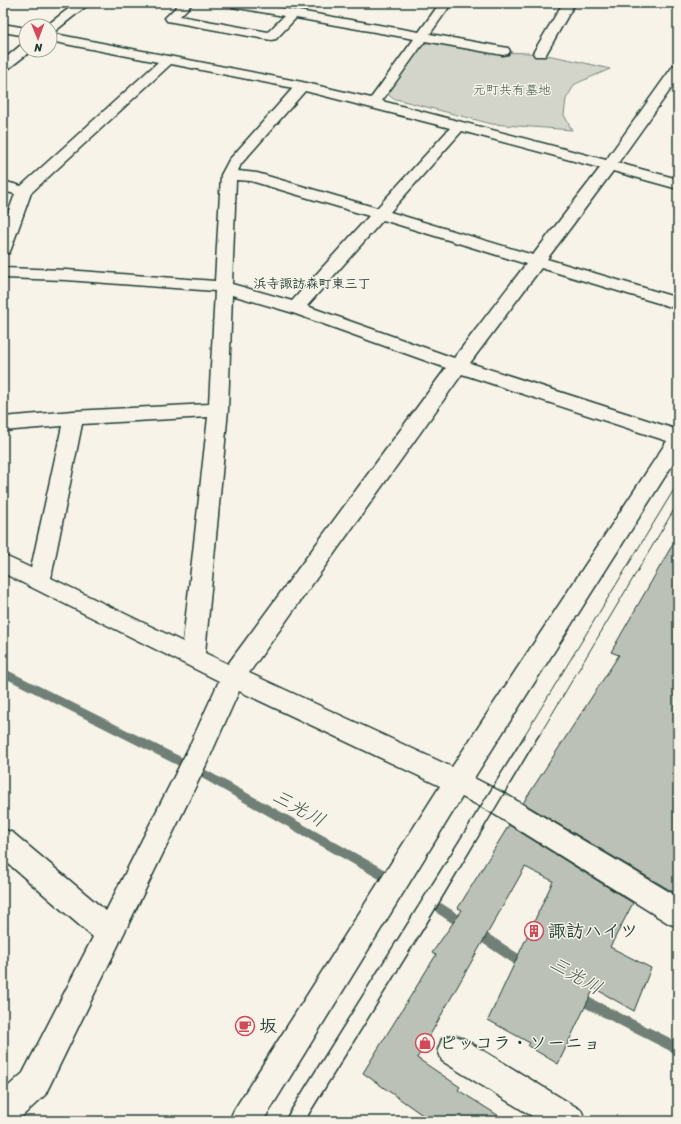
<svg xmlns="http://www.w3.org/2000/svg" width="681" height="1124" viewBox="0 0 681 1124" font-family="Sriracha,'Klee One',sans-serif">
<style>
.green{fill:#d3d5ca;stroke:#79897f}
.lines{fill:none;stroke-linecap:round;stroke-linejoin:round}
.stream{fill:#6f8077;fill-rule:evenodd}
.building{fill:#bbc1b6;stroke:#1f3d34}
.minor-casing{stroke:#1f3d34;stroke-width:3}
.minor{fill:#f7f3e8;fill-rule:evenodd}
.tram-far1{stroke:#1f3d34;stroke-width:1}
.tram{stroke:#1f3d34;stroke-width:1.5}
.labels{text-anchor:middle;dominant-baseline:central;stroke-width:3;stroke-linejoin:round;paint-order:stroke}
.far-park-label{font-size:13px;fill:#435b52;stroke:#f7f3e8}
.far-neighbourhood-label{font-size:13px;font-weight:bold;fill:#1f3d34;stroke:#f7f3e8}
.near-poi-label{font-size:18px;font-weight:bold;fill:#1f3d34;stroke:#f7f3e8;text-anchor:start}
.near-water-label{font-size:19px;font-style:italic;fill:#405950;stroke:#f7f3e8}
</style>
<rect width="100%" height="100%" fill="#f7f3e8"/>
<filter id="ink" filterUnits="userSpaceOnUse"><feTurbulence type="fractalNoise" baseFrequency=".025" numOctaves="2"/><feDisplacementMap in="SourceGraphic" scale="8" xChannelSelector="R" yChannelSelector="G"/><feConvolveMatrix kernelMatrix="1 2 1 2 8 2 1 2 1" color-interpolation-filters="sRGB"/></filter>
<g filter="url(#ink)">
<path class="green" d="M431 42 500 54C531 48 579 62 610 69L575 84 566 99 564 115 572 130 492 124 392 98 387 93 424 44Z"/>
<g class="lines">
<g class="stream">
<polygon points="3,668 187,760 188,763 187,766 183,768 179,766 3,677"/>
<polygon points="197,765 389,872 391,876 389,880 385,881 381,880 193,773 192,770 193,767"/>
<polygon points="441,903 469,921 471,925 469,929 465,931 461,929 437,913 435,909 437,905"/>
<polygon points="476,926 531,962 533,966 531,970 527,972 523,970 472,936 470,932 472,928"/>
<polygon points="576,991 678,1042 678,1055 572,1001 570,997 572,993"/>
</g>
</g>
<g class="building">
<polygon points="678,535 678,895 523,803 619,655 611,652"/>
<polygon points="509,825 633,903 610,947 651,968 634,1011 594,988 558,1064 528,1046 530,1043 488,1020 553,881 525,867 417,1058 460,1087 458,1090 507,1121 431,1121 363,1073 436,955 432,953 462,910 458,908"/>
</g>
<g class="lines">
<g class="minor-casing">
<g id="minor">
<polygon points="76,3 90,3 54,32 50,33 50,26 46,26"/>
<path d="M180 3H193L180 16 268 32 284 16 232 7 228 6 226 3H253L419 32 440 3H452L430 34 508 48 510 51 508 54 503 55 425 41 382 101 606 160 673 66 678 65V79L618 163 678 179V189L613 171 547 259 678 298V309L541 268 470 363 678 430V456L474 778 507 795 678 897V927L668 923 489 811 462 797 263 1121H229L234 1110 440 786 239 691 207 763 45 1095 17 1121H3V1091L23 1073 93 937 3 859V829L13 833 106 911 188 749 219 681 3 573V555L31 568 62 426 3 431V417L73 411 209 404 215 291 66 280 3 278V268L66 270 215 281 221 175 229 160 293 88 171 64 31 193 11 249 9 253 3 254V227L15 194 3 191V181L21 186 158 62 50 41V33L302 82 371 98 414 39 296 18 276 39 271 40 167 21 165 18ZM305 91 450 128 377 208 257 173 238 171 241 164ZM462 131 600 168 533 255 390 212ZM236 180 251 181 369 216 292 301 232 284ZM383 220 526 264 454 358 307 306ZM232 295 290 312 446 368 228 664 205 653 228 410ZM462 374 667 441 452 767 249 673ZM208 417 183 642 51 578 82 424Z"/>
<polygon points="563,3 575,3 545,56 535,56 533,53"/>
<polygon points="667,3 678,3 678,8 669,6"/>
<polygon points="3,24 26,28 26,36 3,32"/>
<polygon points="26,44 26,50 31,51 8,69 3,70 3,60 21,45"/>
<polygon points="453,1035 464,1039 581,1110 586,1121 540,1121 442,1061 438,1050 442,1039"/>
</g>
</g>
<use href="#minor" class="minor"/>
<g class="tram-far1">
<polyline points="524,736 678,483"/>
<polyline points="539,736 678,503"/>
</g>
<g class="tram">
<polyline points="284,1121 525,735"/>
<polyline points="305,1121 432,915 539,735"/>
</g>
</g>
</g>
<defs>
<g id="building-ring" transform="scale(1)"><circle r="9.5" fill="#f7f3e8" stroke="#d1495b" stroke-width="1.5"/><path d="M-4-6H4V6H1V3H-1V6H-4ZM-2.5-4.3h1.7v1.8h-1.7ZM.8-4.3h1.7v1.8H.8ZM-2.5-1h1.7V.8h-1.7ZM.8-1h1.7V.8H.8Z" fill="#d1495b"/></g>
<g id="cafe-ring" transform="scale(1)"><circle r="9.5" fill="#f7f3e8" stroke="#d1495b" stroke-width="1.5"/><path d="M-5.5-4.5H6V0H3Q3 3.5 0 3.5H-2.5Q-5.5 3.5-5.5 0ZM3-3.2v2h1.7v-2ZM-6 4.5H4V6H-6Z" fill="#d1495b"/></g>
<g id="shop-ring" transform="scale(1)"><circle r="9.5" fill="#f7f3e8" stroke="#d1495b" stroke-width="1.5"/><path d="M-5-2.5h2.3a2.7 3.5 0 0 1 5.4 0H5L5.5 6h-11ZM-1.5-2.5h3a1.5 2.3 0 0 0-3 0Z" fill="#d1495b"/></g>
</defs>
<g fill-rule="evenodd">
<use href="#building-ring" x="534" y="931"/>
<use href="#cafe-ring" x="245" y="1026"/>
<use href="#shop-ring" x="425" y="1043"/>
</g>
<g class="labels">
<g class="far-park-label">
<text x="512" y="89">元町共有墓地</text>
</g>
<g class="far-neighbourhood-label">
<text x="312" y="283">浜寺諏訪森町東三丁</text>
</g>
<g class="near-poi-label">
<text x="548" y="931">諏訪ハイツ</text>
<text x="259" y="1026">坂</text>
<text x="439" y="1043">ピッコラ・ソーニョ</text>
</g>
<g class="near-water-label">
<text transform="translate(299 808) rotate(29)">三光川</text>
<text transform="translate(576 975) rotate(30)">三光川</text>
</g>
</g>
<rect width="681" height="1124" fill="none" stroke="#f7f3e8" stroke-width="16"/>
<rect x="8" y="8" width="665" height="1108" fill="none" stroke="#1f3d34" stroke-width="1.5" filter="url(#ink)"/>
<g transform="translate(38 38) rotate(179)"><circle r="19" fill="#f7f3e8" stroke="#a1aaa0"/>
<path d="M0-3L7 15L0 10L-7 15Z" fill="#d1495b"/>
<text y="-6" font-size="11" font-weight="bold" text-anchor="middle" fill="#1f3d34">N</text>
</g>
</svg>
